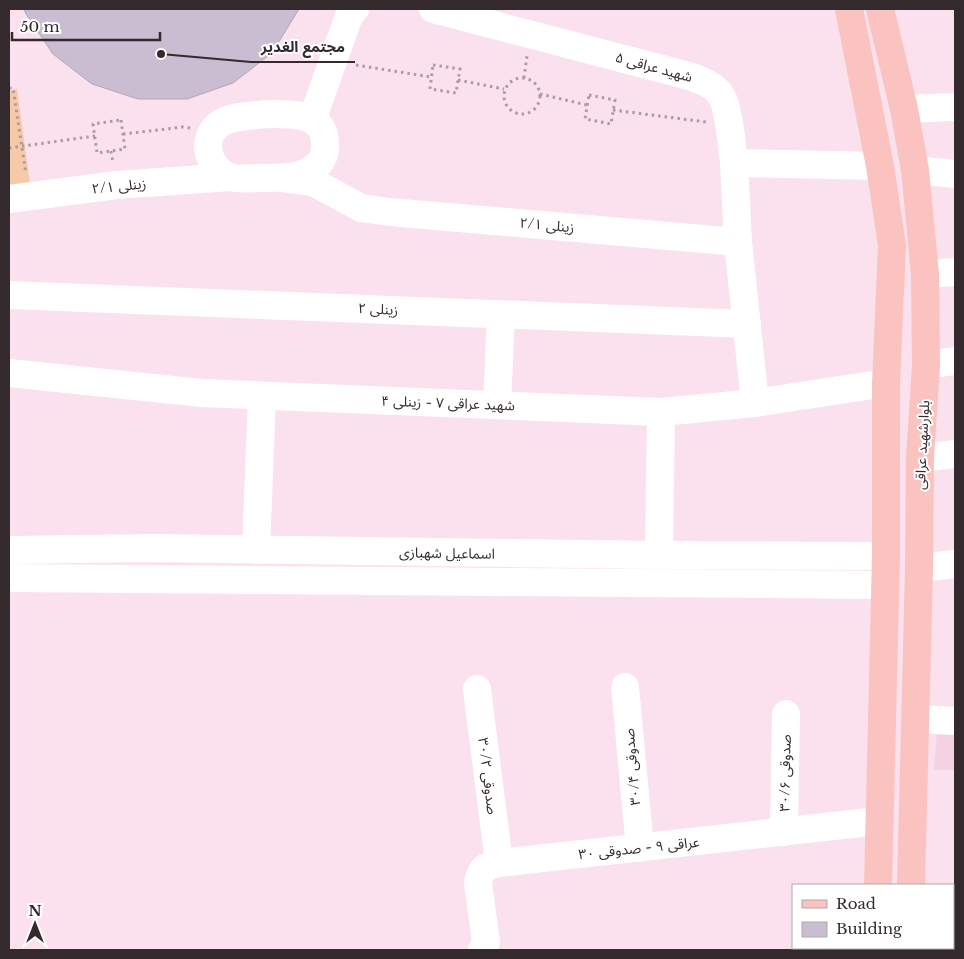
<svg xmlns="http://www.w3.org/2000/svg" width="964" height="959" viewBox="0 0 964 959" font-family="'Libre Baskerville','Noto Sans Arabic',serif">
<style>
.built{fill:#f3d3e1}
.green{fill:#f6c9a8}
.building{fill:#cabdd1;stroke:#b3a6ba}
.lines{fill:none;stroke-linecap:round;stroke-linejoin:round}
.path{stroke:#ae9aa3;stroke-width:3;stroke-dasharray:2.5 4;stroke-linecap:butt}
.minor{stroke:#fff;stroke-width:28}
.major{stroke:#fac3bf;stroke-width:28}
.labels{text-anchor:middle;dominant-baseline:central;stroke-width:4;stroke-linejoin:round;paint-order:stroke}
.street-label{font-size:14px;fill:#342a2e;stroke:#fff}
.leader{fill:none;stroke:#342a2e;stroke-width:2}
.callout-dot{fill:#342a2e;stroke:#fff;stroke-width:2}
.callout-label{font-size:15px;text-anchor:middle;font-weight:bold;fill:#342a2e;stroke:#fff;stroke-width:4;stroke-linejoin:round;paint-order:stroke}
</style>
<rect width="100%" height="100%" fill="#fae1ed"/>
<polygon class="built" points="937,731 955,732 955,770 934,770"/>
<polygon class="green" points="17,89 31,191 9,194 9,91"/>
<polygon class="building" points="24,9 299,9 272,53 233,83 187,99 138,99 92,84 53,54 26,14"/>
<g class="lines">
<g class="path">
<polyline points="356,65 431,77"/>
<polygon points="433,65 460,69 456,93 430,89"/>
<polyline points="524,78 527,56"/>
<circle cx="522" cy="96" r="18"/>
<polyline points="458,80 504,89"/>
<polyline points="9,88 13,88 26,174"/>
<polyline points="540,94 587,105"/>
<polygon points="589,95 615,100 611,124 585,119"/>
<polyline points="613,110 706,122"/>
<polygon points="121,120 125,149 97,153 93,124"/>
<polyline points="123,134 183,127 190,128"/>
<polyline points="9,148 95,136"/>
<polyline points="111,151 113,163"/>
</g>
<g class="minor">
<path d="M433 9 689 76C701 80 715 85 722 97 729 109 732 148 734 163L880 166"/>
<polyline points="904,109 955,107"/>
<path d="M270 114C295 114 327 113 325 148 325 155 321 163 315 167 300 179 278 178 260 178 251 178 238 180 230 177 207 168 199 137 221 123 232 116 257 115 270 114Z"/>
<polyline points="312,120 349,16 355,9"/>
<polyline points="915,170 955,174"/>
<polyline points="283,178 313,182 361,208 390,212 738,242 734,163"/>
<polyline points="9,199 117,185 230,177"/>
<polyline points="738,242 755,403"/>
<polyline points="925,274 955,272"/>
<polyline points="9,295 747,324"/>
<polyline points="926,365 955,361"/>
<polyline points="9,373 202,393 661,412 755,403 886,383"/>
<polyline points="497,405 501,314"/>
<polyline points="920,458 955,454"/>
<polyline points="9,550 154,548 659,555 886,556"/>
<polyline points="256,550 262,396"/>
<polyline points="659,555 661,412"/>
<polyline points="919,568 955,564"/>
<polyline points="9,578 885,585"/>
<polyline points="625,687 640,848"/>
<polyline points="477,689 499,863"/>
<polyline points="915,719 955,721"/>
<polyline points="784,832 786,714"/>
<path d="M482 950 486 942 478 883C481 868 484 867 499 863L879 821"/>
</g>
<g class="major">
<polyline points="849,9 880,166 892,245 886,383 886,556 878,885"/>
<polyline points="880,9 904,109 915,170 925,274 926,365 920,458 919,568 911,885"/>
<polyline points="953,904 955,906"/>
<polyline points="953,935 955,934"/>
<polyline points="876,950 876,948"/>
<polyline points="917,950 923,948"/>
</g>
</g>
<g class="labels">
<g class="street-label">
<text transform="translate(654 67) rotate(15)">شهید عراقی ۵</text>
<text transform="translate(119 186) rotate(-6)">زینلی ۲/۱</text>
<text transform="translate(547 225) rotate(5)">زینلی ۲/۱</text>
<text transform="translate(378 309) rotate(3)">زینلی ۲</text>
<text transform="translate(448 403) rotate(2)">شهید عراقی ۷ - زینلی ۴</text>
<text transform="translate(922 445) rotate(-87)">بلوارشهید عراقی</text>
<text transform="translate(447 553) rotate(1)">اسماعیل شهبازی</text>
<text transform="translate(632 767) rotate(-95)">صدوقی ۳۰/۴</text>
<text transform="translate(785 773) rotate(-89)">صدوقی ۳۰/۶</text>
<text transform="translate(488 776) rotate(83)">صدوقی ۳۰/۲</text>
<text transform="translate(639 848) rotate(-6)">عراقی ۹ - صدوقی ۳۰</text>
</g>
</g>
<path class="leader" d="M161 54L251 62H355"/>
<circle class="callout-dot" cx="161" cy="54" r="5"/>
<g class="callout-label">
<text x="303" y="52">مجتمع الغدیر</text>
</g>
<rect width="964" height="959" fill="none" stroke="#342a2e" stroke-width="20"/>
<rect x="792" y="884" width="162" height="65" fill="#ffffff" stroke="#aeaaab"/>
<rect x="802" y="900" width="25" height="8" fill="#fac3bf" stroke="#aeaaab"/>
<text x="836" y="909" font-size="15" fill="#342a2e">Road</text>
<rect x="802" y="922" width="25" height="15" fill="#cabdd1" stroke="#aeaaab"/>
<text x="836" y="934" font-size="15" fill="#342a2e">Building</text>
<g transform="translate(35 924)" stroke="#ffffff" stroke-width="4" paint-order="stroke">
<path d="M0-4L9 19L0 12L-9 19Z" fill="#342a2e"/>
<text y="-8" font-size="14" font-weight="bold" text-anchor="middle" fill="#342a2e">N</text>
</g>
<path d="M12 32v8h148v-8" fill="none" stroke="#342a2e" stroke-width="2.5"/>
<text x="20" y="32" font-size="15" fill="#342a2e" stroke="#ffffff" stroke-width="4" paint-order="stroke">50 m</text>
</svg>
